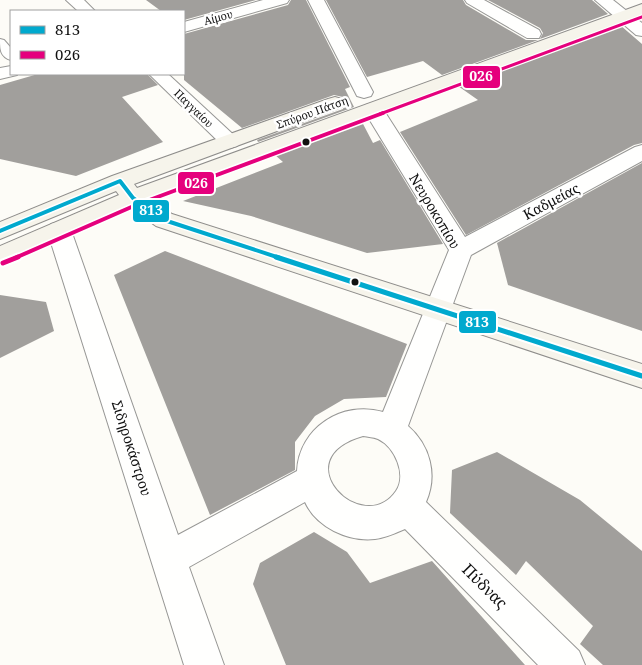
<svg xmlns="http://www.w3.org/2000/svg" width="642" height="665" viewBox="0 0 642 665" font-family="'Noto Serif',serif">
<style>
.building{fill:#a19f9c}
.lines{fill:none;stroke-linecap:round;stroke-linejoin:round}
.lane-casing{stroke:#979795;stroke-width:2}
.street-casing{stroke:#979795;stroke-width:2}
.secondary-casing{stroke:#8e8d8b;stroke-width:2}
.lane{fill:#fffffe;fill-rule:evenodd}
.street{fill:#fffffe;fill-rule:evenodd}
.secondary{fill:#f6f4eb;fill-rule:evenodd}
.bus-1-far1-casing{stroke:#fff;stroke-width:7}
.bus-1-casing{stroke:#fff;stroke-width:9}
.bus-2-far2-casing{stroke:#fff;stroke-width:5.5}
.bus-2-far1-casing{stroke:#fff;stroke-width:7}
.bus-2-casing{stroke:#fff;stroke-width:9}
.bus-1-far1{stroke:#00a9ce;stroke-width:4}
.bus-1{stroke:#00a9ce;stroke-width:5}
.bus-2-far2{stroke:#e5007d;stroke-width:3}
.bus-2-far1{stroke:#e5007d;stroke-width:4}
.bus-2{stroke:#e5007d;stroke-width:5}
.bus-dot{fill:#111;stroke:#fff;stroke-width:2}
.labels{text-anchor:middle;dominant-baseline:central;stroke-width:5;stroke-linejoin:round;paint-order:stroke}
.far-street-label{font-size:11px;fill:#111;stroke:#fff}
.street-label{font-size:14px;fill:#111;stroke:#fff}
.near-street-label{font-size:16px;fill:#111;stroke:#fff}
.line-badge{stroke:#fff;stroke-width:2}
.badge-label{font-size:14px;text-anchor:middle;font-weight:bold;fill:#fff}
</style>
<rect width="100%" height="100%" fill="#fdfcf7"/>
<g class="building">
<polygon points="146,0 256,0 184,20 184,11 161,11"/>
<polygon points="291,0 306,0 350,87 345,89 354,107 258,142 257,140 343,109 346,102 343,97 334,95 242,128 184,80 184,34 288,5"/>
<polygon points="326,0 463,0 466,5 526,40 538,40 442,75 423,61 367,77"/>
<polygon points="488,0 592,0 608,14 540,39 543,33 540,28"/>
<polygon points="620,25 642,44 642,143 634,145 466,235 400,132 478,100 458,86"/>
<polygon points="38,74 147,74 158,85 122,97 163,142 76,176 0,159 0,85"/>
<polygon points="362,122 373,143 380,140 443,244 367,253 251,216 183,201 283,162 275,155"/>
<polygon points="642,163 642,331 508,285 497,243"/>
<polygon points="165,251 407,344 386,397 344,399 315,416 295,442 295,470 210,515 114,275"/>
<polygon points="0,295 46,302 54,331 0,358"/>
<polygon points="497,452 580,500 642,551 642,665 603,665 580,644 593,626 526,561 516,575 450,513 452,470"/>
<polygon points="314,532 347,552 370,583 432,561 525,665 286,665 253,584 260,563"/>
</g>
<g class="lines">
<g class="lane-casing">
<path id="lane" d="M0 39 4 40 11 48V60C0 57 0 49 0 39Z"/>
</g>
<g class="street-casing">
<g id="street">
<polygon points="66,0 84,0 95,11 78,11"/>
<polygon points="263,0 289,0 287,3 184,32 184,22"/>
<polygon points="308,0 324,0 373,92 371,96 364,98 357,96 355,92"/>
<polygon points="465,0 484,0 539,30 541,34 539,38 527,38 467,3"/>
<polygon points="595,0 613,0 642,23 642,36 636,35"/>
<polygon points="11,66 11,74 17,75 0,79 0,68"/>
<polygon points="149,74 168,74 237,138 240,142 237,146 230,148 223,146"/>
<path d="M373 103 380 105 383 109 465 237 635 147 642 145V161L471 255 408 426C430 445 438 475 426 502L579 651 585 665H538L405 529C396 533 384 538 375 539 348 542 316 527 305 502L189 567 224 665H184L47 230 51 224 59 222 67 224 71 230 178 535 297 471C299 428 342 400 383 412L449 250 363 109 366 105ZM363 436C368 437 373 437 378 439 395 447 407 475 396 491 363 539 282 459 363 436Z"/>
</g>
</g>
<g class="secondary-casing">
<polygon id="secondary" points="642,4 642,15 151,200 172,214 642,364 642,388 156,226 131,208 0,265 0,246 119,195 116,191 0,239 0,222 112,176 328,99 335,97 342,99 345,103 342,107 134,184 137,188"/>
</g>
<use href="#lane" class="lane"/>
<use href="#street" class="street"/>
<use href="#secondary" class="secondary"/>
<g class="bus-1-far1-casing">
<polyline id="bus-1-far1" points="0,231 120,181 133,198 164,220 280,258"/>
</g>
<g class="bus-1-casing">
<polyline id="bus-1" points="276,257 642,376"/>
</g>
<g class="bus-2-far2-casing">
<polyline id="bus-2-far2" points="380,114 642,17"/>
</g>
<g class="bus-2-far1-casing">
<polyline id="bus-2-far1" points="15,258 136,205 383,113"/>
</g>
<g class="bus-2-casing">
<polyline id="bus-2" points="3,263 18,257"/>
</g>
<use href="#bus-1-far1" class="bus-1-far1"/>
<use href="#bus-1" class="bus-1"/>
<use href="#bus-2-far2" class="bus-2-far2"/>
<use href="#bus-2-far1" class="bus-2-far1"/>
<use href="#bus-2" class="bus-2"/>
</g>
<g class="bus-dot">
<circle cx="306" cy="142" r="4.5"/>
<circle cx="355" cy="282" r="4.5"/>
</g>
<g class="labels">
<g class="far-street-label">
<text transform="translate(218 17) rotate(-15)">Αίμου</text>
<text transform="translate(194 108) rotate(44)">Παγγαίου</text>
<text transform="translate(312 112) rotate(-20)">Σπύρου Πάτση</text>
</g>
<g class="street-label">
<text transform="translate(551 201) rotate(-28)">Καδμείας</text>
<text transform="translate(435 211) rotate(59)">Νευροκοπίου</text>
<text transform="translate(132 448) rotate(72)">Σιδηροκάστρου</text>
</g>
<g class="near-street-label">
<text transform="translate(485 586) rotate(45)">Πύδνας</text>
</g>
</g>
<g class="line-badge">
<rect x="462" y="65" width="39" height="24" rx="5" fill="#e5007d"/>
<rect x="177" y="171" width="38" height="24" rx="5" fill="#e5007d"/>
<rect x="132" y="199" width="38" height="24" rx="5" fill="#00a9ce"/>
<rect x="458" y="310" width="39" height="24" rx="5" fill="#00a9ce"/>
</g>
<g class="badge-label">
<text x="481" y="81">026</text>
<text x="196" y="188">026</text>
<text x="151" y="215">813</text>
<text x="477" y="327">813</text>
</g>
<rect x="10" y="10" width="175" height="65" fill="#ffffff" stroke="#a0a0a0"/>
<rect x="20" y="26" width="25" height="8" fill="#00a9ce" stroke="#a0a0a0"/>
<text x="55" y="35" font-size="15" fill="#111111">813</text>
<rect x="20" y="51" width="25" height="8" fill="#e5007d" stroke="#a0a0a0"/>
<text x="55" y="60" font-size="15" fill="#111111">026</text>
</svg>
